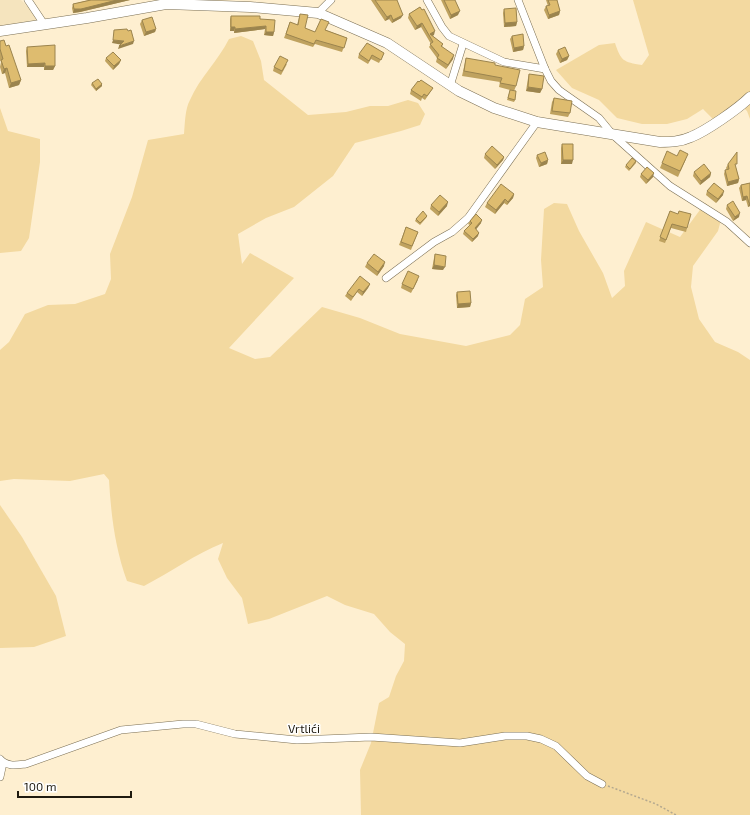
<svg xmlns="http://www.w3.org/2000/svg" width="750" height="815" viewBox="0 0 750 815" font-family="'Exo 2',sans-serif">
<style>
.built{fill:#f5e4be}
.green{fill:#f3d9a0}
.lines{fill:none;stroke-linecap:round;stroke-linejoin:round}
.street-casing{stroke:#7b6f53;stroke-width:8}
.secondary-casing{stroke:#7b6f53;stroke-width:11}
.path{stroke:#b3a88f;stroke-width:1.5;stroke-dasharray:2 2;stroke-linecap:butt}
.street{stroke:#fff;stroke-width:7}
.secondary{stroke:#fff;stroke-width:10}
.wall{fill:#bfa25f}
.shaded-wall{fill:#9b844e}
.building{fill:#debc6f;stroke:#9b844e}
.labels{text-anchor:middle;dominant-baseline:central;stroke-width:3;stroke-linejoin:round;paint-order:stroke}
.street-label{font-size:12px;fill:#1f1a0f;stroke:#fff}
</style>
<rect width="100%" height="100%" fill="#feefd0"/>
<polygon class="built" points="0,0 21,0 33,12 36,20 33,23 0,27"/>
<g class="green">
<path d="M633 0H750V119L747 111 740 104 716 122 703 109 687 119 667 124H642L617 118 599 100 572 88 556 70 599 45 615 43C621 61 623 62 642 65L649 55Z"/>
<path d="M241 36 253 41 261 61 264 80 308 115 346 112 370 106H388L408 100 418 103 425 114 420 125 401 131 355 143 333 176 294 207 266 218 238 234 242 264 250 253 294 278 229 348 255 359 270 357 322 307 360 318 400 334 466 346 510 335 520 325 525 299 543 287 541 260 544 209 554 203 567 204 579 231 603 273 612 298 625 286 624 271 646 222 680 237 705 203 722 216 718 231 693 266 691 287 699 319 715 342 738 352 750 360V815H361L360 770 371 743 379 703 389 697 396 676 404 661 405 644 390 632 374 614 345 605 327 596 269 619 248 624 242 598 227 578 218 559 223 543C195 554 171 572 144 586L127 581C115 548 111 515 109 480L104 474 70 481 14 479 0 481V350L9 342 25 314 48 305 75 304 105 294 111 279 110 254 132 197 148 140 184 134C185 123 185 109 190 100 200 77 218 61 229 39Z"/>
<polygon points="0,108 8,131 40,139 40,162 29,238 21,251 0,253"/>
<polygon points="0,505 22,537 56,596 66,636 34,647 0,648"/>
</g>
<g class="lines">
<g class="street-casing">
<g id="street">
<polyline points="28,0 44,24"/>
<polyline points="427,0 442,27 449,36 504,62 545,69"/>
<polyline points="518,0 545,69 551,81 559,90 599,118 613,135 670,186 727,222 750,243"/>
<polyline points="318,13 331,0"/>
<polyline points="450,86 463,44"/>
<polyline points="386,278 434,242 452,232 468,218 537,122"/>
<path d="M0 759C7 767 16 765 26 764L121 730 183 724H196L235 734 297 740 371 737 460 743 505 736H527L541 739 556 746 587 776 602 784"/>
<polyline points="0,777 3,763"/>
</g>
</g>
<g class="secondary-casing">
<path id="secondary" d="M0 31 87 18 166 4 250 7 318 13 387 43 459 91 494 108 537 122 660 142C670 142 680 142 691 137 706 131 738 109 750 97"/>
</g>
<polyline class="path" points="608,786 656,804 676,815"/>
<use href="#street" class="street"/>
<use href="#secondary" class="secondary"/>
</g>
<g class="wall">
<polygon points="89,0 130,0 80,12 73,13 72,8 73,4"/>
<polygon points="371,0 397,0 401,18 392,23 389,19 385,21"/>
<polygon points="441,0 455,0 458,15 450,19"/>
<polygon points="546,0 557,0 560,11 559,15 548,19 544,10 546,6 548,6"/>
<polygon points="420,7 434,35 432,36 443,44 442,47 453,59 446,69 436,62 437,58 429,47 431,44 421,27 415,30 408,18 409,14"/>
<polygon points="504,9 517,22 516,26 504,27 503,13"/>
<polygon points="300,14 305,28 315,32 326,30 347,38 342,52 315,44 313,47 284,38 290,22 297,25"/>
<polygon points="231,16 260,19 274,32 273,36 264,35 265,29 234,33 234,31 230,31 230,19"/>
<polygon points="142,20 156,29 155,32 144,36 140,24"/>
<polygon points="512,36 524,46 523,50 513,52 510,39"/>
<polygon points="0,41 6,46 21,80 19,85 9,88 5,73 2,74 0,67 1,62 0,60"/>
<polygon points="27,47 55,66 53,70 44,70 44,67 27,67 26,51"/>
<polygon points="558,50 569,56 567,60 560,63 556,54"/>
<polygon points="384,53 379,63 371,59 368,64 358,58 359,54"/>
<polygon points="106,58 121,60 119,64 113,70 105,61"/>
<polygon points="466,58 495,65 516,86 514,91 499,87 500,82 462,76"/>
<polygon points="287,64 281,75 273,71 274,67"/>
<polygon points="529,74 542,89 540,93 526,91 528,78"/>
<polygon points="419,82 433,88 425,100 422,98 421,101 410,94 411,90"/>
<polygon points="92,83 102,84 102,86 96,91 91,85"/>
<polygon points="510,90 515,100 514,102 507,100"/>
<polygon points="554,98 570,113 568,117 550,114 552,102"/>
<polygon points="562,144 572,164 561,164 561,148"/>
<polygon points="485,154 504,157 503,160 495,169 484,158"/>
<polygon points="537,155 548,160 547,164 539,167 536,158"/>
<polygon points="686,159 678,177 660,168 662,163"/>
<polygon points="636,161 636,163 629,171 625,167 626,165"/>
<polygon points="728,164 736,168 739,179 738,183 727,186 724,174 725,170 727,170 726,168"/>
<polygon points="694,172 711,173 710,177 700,185 693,176"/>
<polygon points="641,174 653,177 646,184 640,177"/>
<polygon points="750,183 750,206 748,207 746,200 742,201 739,188 741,185"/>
<polygon points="707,191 723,195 716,203 706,195"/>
<polygon points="514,194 513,198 507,205 504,203 495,214 485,207 487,203"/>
<polygon points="431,205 447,206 438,216 430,209"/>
<polygon points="727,205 739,217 733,221 726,209"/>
<polygon points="670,211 687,228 686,232 671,228 665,243 659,241"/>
<polygon points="427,217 420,225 415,221 416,219"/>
<polygon points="470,221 481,223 476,229 478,236 472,242 463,234 464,231 470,225 468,224"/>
<polygon points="406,227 418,232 411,250 399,245"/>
<polygon points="435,254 443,270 432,269 434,258"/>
<polygon points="367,263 384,266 377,276 365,267"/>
<polygon points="418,280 411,293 401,288 402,284"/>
<polygon points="370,284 368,288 362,296 357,292 351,301 345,296 347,293"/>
<polygon points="457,292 471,303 470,307 457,308 456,295"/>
</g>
<g class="shaded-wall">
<polygon points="117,0 130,0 80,12 73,13 74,9"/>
<polygon points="460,11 458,15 450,19 451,15"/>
<polygon points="560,11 559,15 548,19 549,15"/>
<polygon points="391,15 389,19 385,21 387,17"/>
<polygon points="403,15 401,18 392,23 393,20"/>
<polygon points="517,22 516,26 504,27 505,23"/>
<polygon points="422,23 421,27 415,30 417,26"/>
<polygon points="266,26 265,29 234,33 235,29"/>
<polygon points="231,27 235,27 234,31 230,31"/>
<polygon points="156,29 155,32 144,36 146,32"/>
<polygon points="435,31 434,35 430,37 430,34"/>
<polygon points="266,32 274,32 273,36 264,35"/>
<polygon points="113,40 124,41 123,45 112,43"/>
<polygon points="134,41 133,44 118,49 119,46"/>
<polygon points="524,46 523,50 513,52 514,48"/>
<polygon points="454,55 453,59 446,69 448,65"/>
<polygon points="569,56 567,60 560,63 562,59"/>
<polygon points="121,60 119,64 113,70 114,66"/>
<polygon points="45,63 44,67 27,67 28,64"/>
<polygon points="45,66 55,66 53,70 44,70"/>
<polygon points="7,68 5,73 2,74 4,69"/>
<polygon points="21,80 19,85 9,88 11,83"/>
<polygon points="102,84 102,86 96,91 96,89"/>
<polygon points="528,87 542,89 540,93 526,91"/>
<polygon points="504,157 503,160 495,169 497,165"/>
<polygon points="548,160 547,164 539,167 541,163"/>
<polygon points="563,160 573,160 572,164 561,164"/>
<polygon points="654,173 653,177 646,184 648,180"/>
<polygon points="711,173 710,177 700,185 701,181"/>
<polygon points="739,179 738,183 727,186 728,182"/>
<polygon points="724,191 723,195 716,203 718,199"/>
<polygon points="514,194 513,198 507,205 508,202"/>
<polygon points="747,196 746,200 742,201 743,197"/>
<polygon points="505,199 504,203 495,214 496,210"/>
<polygon points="448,202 447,206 438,216 439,212"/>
<polygon points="749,203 750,203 750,206 748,207"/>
<polygon points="740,213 739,217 733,221 735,217"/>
<polygon points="482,220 481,223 474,232 475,228"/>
<polygon points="479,233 478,236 472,242 473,239"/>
<polygon points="385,262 384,266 377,276 378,272"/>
<polygon points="434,265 445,267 443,270 432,269"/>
<polygon points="370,284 368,288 362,296 363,292"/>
<polygon points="471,303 470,307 457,308 458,304"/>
</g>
<g class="building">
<polygon points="91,0 117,0 81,9 74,9 73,4"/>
<polygon points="375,0 397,0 403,15 393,20 391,15 387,17"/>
<polygon points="444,0 455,0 460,11 451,15"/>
<polygon points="548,0 557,0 560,11 549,15 546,6 550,5"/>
<polygon points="420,7 422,10 424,9 435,31 430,34 443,44 441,46 454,55 448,65 437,58 439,55 430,44 433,42 422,23 417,26 409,14"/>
<polygon points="516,8 517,22 505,23 504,9"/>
<polygon points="300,14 308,15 305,28 315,32 321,19 329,22 325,30 347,38 344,48 316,40 314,44 286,34 290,22 298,25"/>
<polygon points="231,16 260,16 260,19 275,20 274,32 266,32 266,26 235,29 235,27 231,27"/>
<polygon points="152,17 156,29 146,32 142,20"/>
<polygon points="127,29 128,31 131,30 134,41 119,46 124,41 113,40 114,30"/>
<polygon points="523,34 524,46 514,48 512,36"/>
<polygon points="4,40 6,46 9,45 21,80 11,83 7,68 4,69 1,60 3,59 0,49 0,41"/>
<polygon points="367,43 384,53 381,60 372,55 369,61 359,54"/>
<polygon points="55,45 55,66 45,66 45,63 28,64 27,47"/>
<polygon points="565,47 569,56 562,59 558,50"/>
<polygon points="113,52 121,60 114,66 106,58"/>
<polygon points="280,56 288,60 282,71 274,67"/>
<polygon points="466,58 495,63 495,65 520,70 516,86 500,83 502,78 464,71"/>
<polygon points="529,74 544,76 542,89 528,87"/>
<polygon points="98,79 102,84 96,89 92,83"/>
<polygon points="421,80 433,88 427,96 424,94 422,97 411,90 418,81 419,82"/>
<polygon points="510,90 516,91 515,100 508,98"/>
<polygon points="554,98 572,101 570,113 552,111"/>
<polygon points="562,144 573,144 573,160 563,160"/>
<polygon points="492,146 504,157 497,165 485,154"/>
<polygon points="680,150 688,154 680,171 662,163 667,151 677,156"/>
<polygon points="545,152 548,160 541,163 537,155"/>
<polygon points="737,152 737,164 735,164 739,179 728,182 725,170 729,169 728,164"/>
<polygon points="632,158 636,161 630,169 626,165"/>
<polygon points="704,164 711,173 701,181 694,172"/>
<polygon points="647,167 654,173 648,180 641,174"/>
<polygon points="714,183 724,191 718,199 707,191"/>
<polygon points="750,183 750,203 749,203 747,196 743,197 741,185"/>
<polygon points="501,184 514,194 508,202 505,199 496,210 487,203"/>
<polygon points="440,195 448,202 439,212 431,205"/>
<polygon points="733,201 740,213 735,217 727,205"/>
<polygon points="423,211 427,216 420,223 416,219"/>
<polygon points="670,211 678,214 679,211 691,214 687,228 672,224 666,240 660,237"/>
<polygon points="476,214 482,220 475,228 479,233 473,239 464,231 472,223 470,221"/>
<polygon points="406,227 418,232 412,246 401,242"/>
<polygon points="374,254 385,262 378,272 367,263"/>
<polygon points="435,254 446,256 445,267 434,265"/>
<polygon points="408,271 419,276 413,289 402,284"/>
<polygon points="360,276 370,284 363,292 359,289 353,297 347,293"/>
<polygon points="470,291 471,303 458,304 457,292"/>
</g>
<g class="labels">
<g class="street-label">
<text x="304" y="728">Vrtlići</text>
</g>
</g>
<path d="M18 791v6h113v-6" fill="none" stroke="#1f1a0f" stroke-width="2"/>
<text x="24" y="791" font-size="12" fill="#1f1a0f" stroke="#ffffff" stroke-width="3" paint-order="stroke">100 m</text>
</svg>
